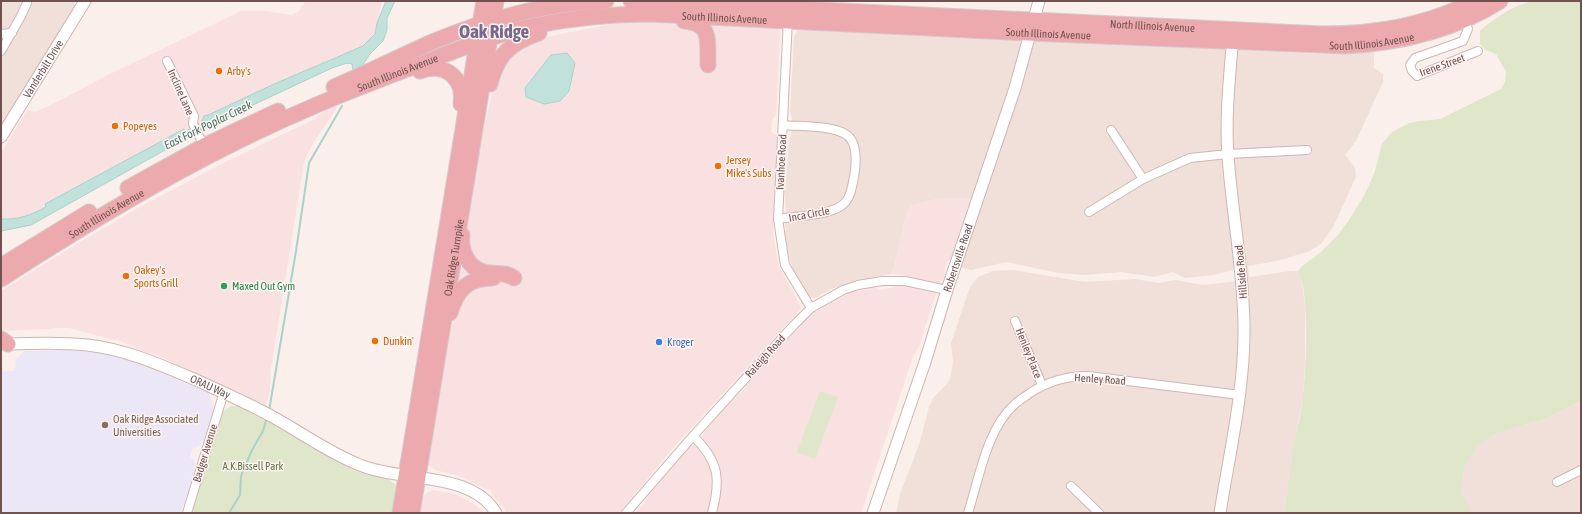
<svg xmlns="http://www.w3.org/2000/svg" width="1582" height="514" viewBox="0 0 1582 514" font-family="'Asap Condensed',sans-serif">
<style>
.residential{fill:#f1dfda}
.commercial{fill:#f9e0e1}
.education{fill:#ece7f7}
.green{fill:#dfe6ca}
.water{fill:#c1e2db;stroke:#a9d2cb}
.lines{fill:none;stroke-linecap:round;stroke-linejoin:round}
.stream{stroke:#a9d2cb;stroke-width:2}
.street-casing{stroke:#cdb7b4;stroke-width:10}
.secondary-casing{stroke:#cfb5b2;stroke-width:13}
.highway-casing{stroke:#d5cbcb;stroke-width:17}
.street{stroke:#fff;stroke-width:8}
.secondary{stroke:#fff;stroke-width:11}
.highway{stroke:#ecaaae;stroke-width:15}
.food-dot{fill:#e8710a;stroke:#fdf4f1;stroke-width:1.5}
.leisure-dot{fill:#2e9e5b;stroke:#fdf4f1;stroke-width:1.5}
.shop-dot{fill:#3f7fe0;stroke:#fdf4f1;stroke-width:1.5}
.education-dot{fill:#8d6e63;stroke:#fdf4f1;stroke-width:1.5}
.labels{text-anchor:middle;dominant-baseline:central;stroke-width:3;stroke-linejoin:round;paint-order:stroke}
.street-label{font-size:11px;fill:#725251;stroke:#fdf4f1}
.food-label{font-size:11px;fill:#c56008;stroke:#fdf4f1;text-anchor:start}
.leisure-label{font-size:11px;fill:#27864d;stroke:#fdf4f1;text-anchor:start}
.shop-label{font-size:11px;fill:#366cbe;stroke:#fdf4f1;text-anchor:start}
.education-label{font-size:11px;fill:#785e54;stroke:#fdf4f1;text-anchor:start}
.park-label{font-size:11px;fill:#66764a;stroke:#fdf4f1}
.water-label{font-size:12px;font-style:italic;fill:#46756d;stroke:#fdf4f1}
.town-label{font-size:19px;font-weight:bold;fill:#75698d;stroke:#fdf4f1}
</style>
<rect width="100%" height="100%" fill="#faefeb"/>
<g class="residential">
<polygon points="1,1 73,1 76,7 1,130"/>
<polygon points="799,28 1012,39 1015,40 1045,40 1316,54 1349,54 1374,52 1374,68 1383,74 1383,82 1356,141 1345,155 1355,168 1356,177 1333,227 1321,244 1310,251 1277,261 1248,266 1249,277 1290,271 1298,271 1301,276 1305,307 1305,362 1303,396 1291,461 1284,513 896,513 900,494 920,442 929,407 934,397 948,383 951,375 953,362 951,343 970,287 978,277 993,271 1013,270 1085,282 1135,279 1158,283 1175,280 1203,285 1238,281 1237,269 1214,275 1185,278 1173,272 1154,277 1121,272 1085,275 1058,273 1006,262 971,270 960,267 982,202 967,199 936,199 911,206 906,215 894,267 891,274 853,281 829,290 816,298 809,297 795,274 788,255 785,237 786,228 785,227 786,210 785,195 789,140 791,136 792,118 790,114 794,37"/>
<polygon points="1581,401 1581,513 1471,512 1461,493 1464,468 1476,448 1492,435 1547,418"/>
</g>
<g class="commercial">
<polygon points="306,1 382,1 375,34 363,46 354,51 337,56 208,115 204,116 202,123 186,131 184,130 45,204 46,207 29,216 13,220 1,219 1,153 27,110 35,112 55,103 106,76 241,11 266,11 292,15 298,12"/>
<polygon points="626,21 683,25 712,24 718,27 726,24 778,27 780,35 776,115 772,120 771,132 776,135 779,142 773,233 776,252 780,268 801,307 798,312 673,448 619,513 505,513 505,509 491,493 491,490 486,489 460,476 435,470 427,463 437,392 456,307 456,291 477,160 495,80 507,56 541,38"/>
<polygon points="335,105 336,108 335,111 313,143 304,162 271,368 270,390 266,408 262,403 245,396 244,394 230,388 227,388 171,364 170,361 152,353 149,354 118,340 114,340 69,328 54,328 48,329 1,331 1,291 75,245 138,208 227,161 315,119 329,107"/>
<polygon points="955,198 971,199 952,258 947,262 944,270 946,277 940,282 919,346 912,359 861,513 636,513 645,502 648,495 686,450 691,446 695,445 703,437 704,431 735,396 740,394 746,387 746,385 809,316 823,306 849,293 874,287 880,290 891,288 894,286 901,286 904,275 891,274 894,267 906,215 911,206 936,199"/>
<polygon points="434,490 455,494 475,505 485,513 420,513 423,497 428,492"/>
</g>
<polygon class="education" points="72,350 120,356 209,393 213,405 213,410 204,440 198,447 193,448 190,456 194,460 196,468 181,513 1,513 1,372 15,370 16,360 24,351"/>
<g class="green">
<path d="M1533 1H1581V401L1547 418 1492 435 1476 448 1464 468 1461 493 1472 513H1284C1287 496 1288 479 1291 461 1294 439 1301 418 1303 395 1306 370 1310 291 1298 271L1301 267 1321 252 1338 235 1351 217 1365 194 1374 174 1382 144 1390 134 1399 128 1410 123 1420 121 1440 119 1501 89 1505 82 1506 72 1496 54 1485 50 1480 44V31C1495 17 1513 6 1533 1Z"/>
<polygon points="820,391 838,397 815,459 797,452"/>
<polygon points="231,406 238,406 264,418 352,469 367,475 388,479 395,484 399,493 396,513 191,513 219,417 225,410"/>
</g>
<g class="water">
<path d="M386 1H395L387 18V30L383 41 370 54 362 66 353 70 352 64 347 63 332 68 208 126 31 225 1 231V219C18 220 31 215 46 207L45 204 184 129 186 131 201 123 204 116 208 115 272 85 363 46 375 34 377 23Z"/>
<polygon points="567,53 575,63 569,91 560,101 544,104 526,97 525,88 551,55"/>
</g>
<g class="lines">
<g class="stream">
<polyline points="269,411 296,251 309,163 342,106"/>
<polyline points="229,513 240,495 241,476 252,450 263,431 267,417"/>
</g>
<g class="street-casing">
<g id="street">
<polyline points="1463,17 1468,29 1463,41 1415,58 1410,65 1412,71 1417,76 1478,51"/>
<polyline points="788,19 778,219 785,265 811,308"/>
<polyline points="1,34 12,33"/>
<polyline points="1,51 20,18 27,3"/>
<polyline points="167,61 194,116 193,124 204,146"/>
<polyline points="1111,130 1143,179"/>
<polyline points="1089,212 1143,179 1190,158 1228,154 1307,150"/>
<path d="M778 219C797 216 825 216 841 206 850 201 852 187 854 177 856 167 857 150 852 141 844 124 800 127 783 125"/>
<polyline points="1015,321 1042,385"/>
<path d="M693 436C719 461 721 479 712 513"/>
<polyline points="1557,482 1581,470"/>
<polyline points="1071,486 1099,513"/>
<polyline points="187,513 224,392"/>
<polyline points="626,513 693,436 793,326 811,308 843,290 858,285 882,281 905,281 947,290"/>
<path d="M968 513C979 479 987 428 1015 404 1019 400 1025 397 1030 393 1048 381 1066 376 1088 376L1240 395"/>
</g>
</g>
<g class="secondary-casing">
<g id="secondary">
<path id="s1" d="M1 137 85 1"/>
<path id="s2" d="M2 342 8 344C34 343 61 342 87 345 125 349 161 365 196 380 222 392 248 403 273 417 302 433 329 453 360 465 400 482 472 471 496 513"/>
<path id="s3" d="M873 513 925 362 947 290 1015 88 1039 1"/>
<path d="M1220 513C1230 450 1245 388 1244 324 1243 267 1232 212 1228 156 1225 116 1230 74 1233 35"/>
</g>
</g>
<g class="highway-casing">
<g id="highway">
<path id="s4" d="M631 1 1323 34C1379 34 1425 25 1476 1"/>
<path d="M684 21C713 23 707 42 708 65"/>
<path d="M420 71C445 62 465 78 461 104"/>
<path d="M490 84C497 55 510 43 539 33"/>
<path d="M334 87C367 73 399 57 432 42 487 19 546 3 606 1"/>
<polyline points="128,188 204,146 278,111"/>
<path d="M462 235C460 250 468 268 484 272 495 275 505 271 514 278"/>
<polyline points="1,266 89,212"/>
<path id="s5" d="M1 279C100 215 203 153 312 107 339 95 367 85 394 74 440 57 485 37 532 26 571 18 609 14 649 14L1029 33 1345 46C1399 43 1453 31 1500 1"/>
<path d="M450 313C457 289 468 278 493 278"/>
<polyline points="1,339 8,344"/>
<polyline points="400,513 484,1"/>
<path id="s6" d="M412 513 496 1"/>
</g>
</g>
<use href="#street" class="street"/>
<use href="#secondary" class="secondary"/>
<use href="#highway" class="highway"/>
</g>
<g class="food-dot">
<circle cx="219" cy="71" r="4"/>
<circle cx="115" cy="126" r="4"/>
<circle cx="718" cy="166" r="4"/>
<circle cx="126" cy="276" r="4"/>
<circle cx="375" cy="341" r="4"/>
</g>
<circle class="leisure-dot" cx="224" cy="286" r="4"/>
<circle class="shop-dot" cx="659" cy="342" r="4"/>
<circle class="education-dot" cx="105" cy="425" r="4"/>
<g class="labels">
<g class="street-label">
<text stroke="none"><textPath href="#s5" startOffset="784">South Illinois Avenue</textPath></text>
<text stroke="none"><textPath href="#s4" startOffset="522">North Illinois Avenue</textPath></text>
<text stroke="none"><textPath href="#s5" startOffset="1108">South Illinois Avenue</textPath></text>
<text stroke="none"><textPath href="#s5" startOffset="1432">South Illinois Avenue</textPath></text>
<text transform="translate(1442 65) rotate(-20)">Irene Street</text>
<text stroke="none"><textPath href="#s1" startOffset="80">Vanderbilt Drive</textPath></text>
<text stroke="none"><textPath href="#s5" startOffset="448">South Illinois Avenue</textPath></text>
<text transform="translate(181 92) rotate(66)">Incline Lane</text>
<text transform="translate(781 162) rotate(-87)">Ivanhoe Road</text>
<text stroke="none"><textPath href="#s5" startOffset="124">South Illinois Avenue</textPath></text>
<text transform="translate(809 214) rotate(-11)">Inca Circle</text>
<text stroke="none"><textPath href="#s6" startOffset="259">Oak Ridge Turnpike</textPath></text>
<text stroke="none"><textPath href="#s3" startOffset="269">Robertsville Road</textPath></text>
<text transform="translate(1241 272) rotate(-95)">Hillside Road</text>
<text transform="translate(1029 353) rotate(68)">Henley Place</text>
<text transform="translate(765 356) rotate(-48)">Raleigh Road</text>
<text transform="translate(1100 379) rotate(4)">Henley Road</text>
<text stroke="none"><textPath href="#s2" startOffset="216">ORAU Way</textPath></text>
<text transform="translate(205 453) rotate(-73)">Badger Avenue</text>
</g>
<g class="food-label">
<text x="227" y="71">Arby's</text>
<text x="123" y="126">Popeyes</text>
<text x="726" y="160">Jersey<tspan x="726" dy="13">Mike's Subs</tspan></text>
<text x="134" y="270">Oakey's<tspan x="134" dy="13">Sports Grill</tspan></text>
<text x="383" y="341">Dunkin'</text>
</g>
<g class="leisure-label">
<text x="232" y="286">Maxed Out Gym</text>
</g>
<g class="shop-label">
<text x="667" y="342">Kroger</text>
</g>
<g class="education-label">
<text x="113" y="419">Oak Ridge Associated<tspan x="113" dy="13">Universities</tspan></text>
</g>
<g class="park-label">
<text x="253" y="466">A.K.Bissell Park</text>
</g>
<g class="water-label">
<text transform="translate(208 125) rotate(-26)">East Fork Poplar Creek</text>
</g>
<g class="town-label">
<text x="494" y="31">Oak Ridge</text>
</g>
</g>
<rect width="1582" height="514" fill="none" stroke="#725251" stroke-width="4"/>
</svg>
